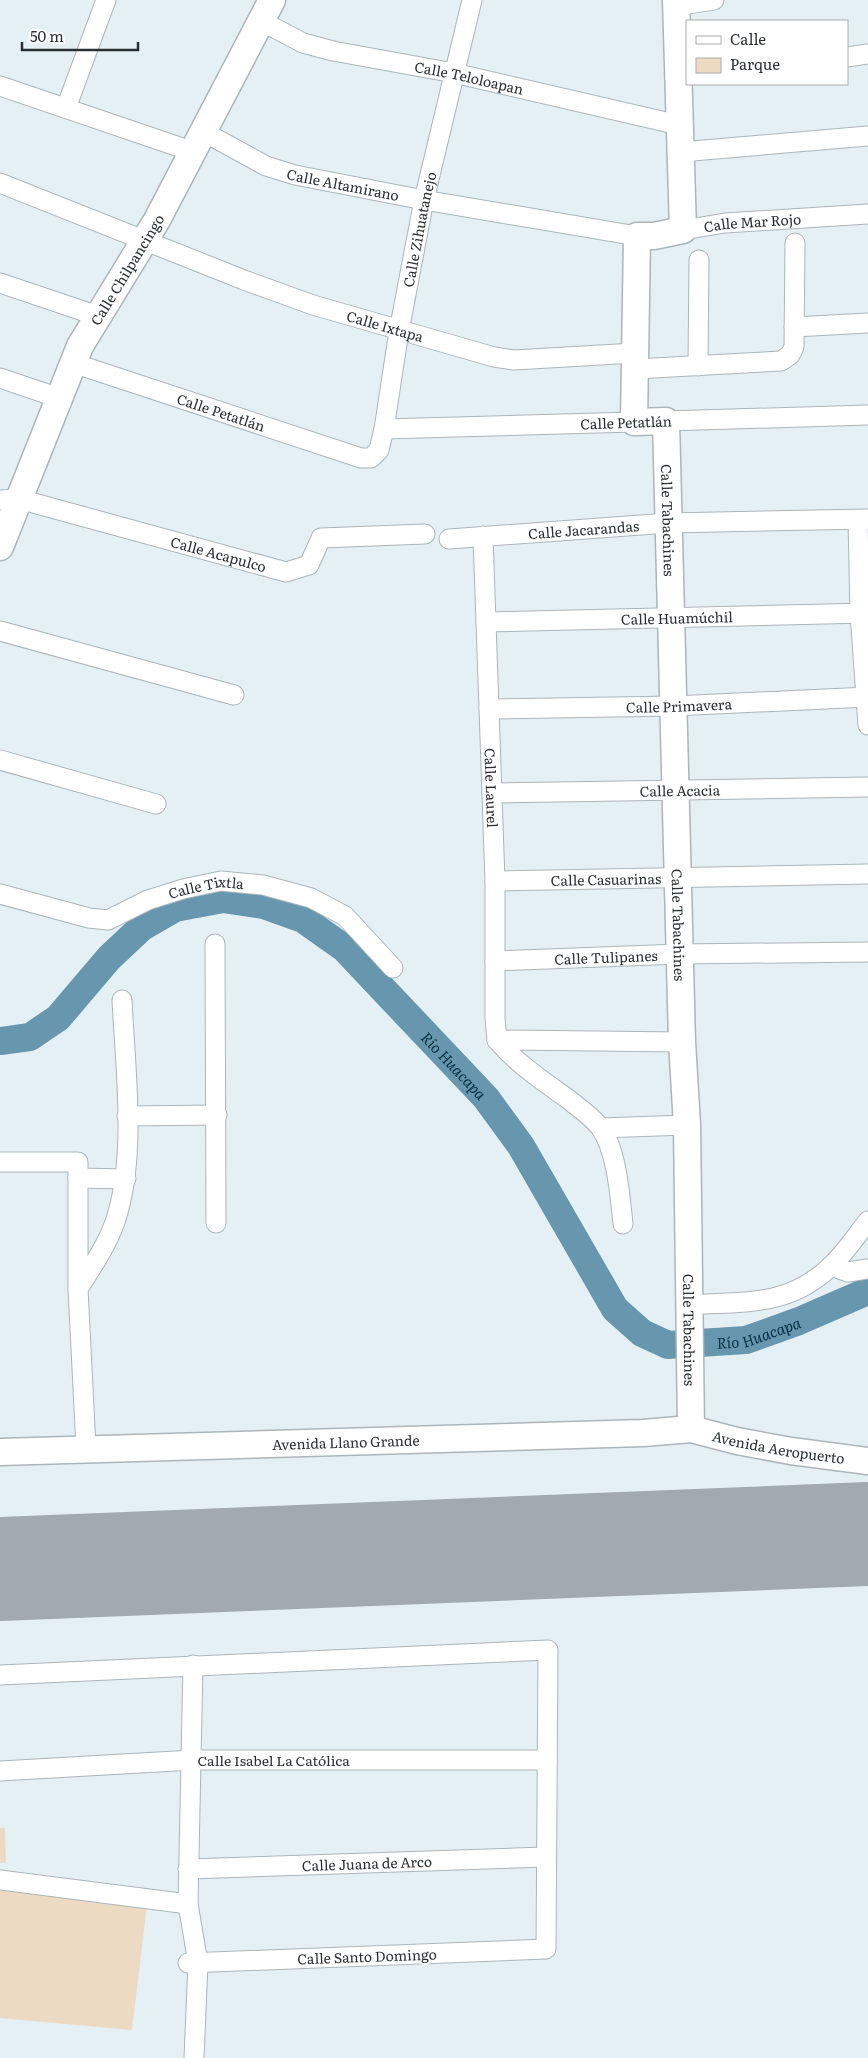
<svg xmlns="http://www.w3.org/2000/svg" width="868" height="2058" viewBox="0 0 868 2058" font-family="Literata,serif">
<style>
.park{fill:#eddac3}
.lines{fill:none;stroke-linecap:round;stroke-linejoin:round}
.river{stroke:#6797ae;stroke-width:28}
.runway{stroke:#a1aaae;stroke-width:104}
.street-casing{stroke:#abb5ba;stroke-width:21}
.secondary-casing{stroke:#abb5ba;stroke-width:29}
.street{stroke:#fff;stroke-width:19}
.secondary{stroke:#fff;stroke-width:26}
.labels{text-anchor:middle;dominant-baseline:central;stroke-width:4;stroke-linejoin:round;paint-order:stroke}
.street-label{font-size:14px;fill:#2a2f31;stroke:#fff}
.water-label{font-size:15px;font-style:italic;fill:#033142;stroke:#fff}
</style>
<rect width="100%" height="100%" fill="#e5f0f5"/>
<g class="park">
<polygon points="0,1828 5,1828 6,1863 0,1863"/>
<polygon points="0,1888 147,1905 132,2030 0,2018"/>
</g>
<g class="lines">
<path class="river" id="s1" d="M0 1041 30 1037 58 1018 109 958 142 927 175 908 223 899 264 905 303 919 344 948 486 1098 521 1146 615 1309 642 1333 668 1345 746 1340 799 1321 868 1291"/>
<polyline class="runway" points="0,1569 868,1534"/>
<g class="street-casing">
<g id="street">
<polyline points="676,6 714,0"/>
<path id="s2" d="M263 22 303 43 333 51 454 73 679 125"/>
<polyline points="847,57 868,54"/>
<polyline points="0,86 194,152"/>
<polyline points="66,108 106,0"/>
<path id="s3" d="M204 132 266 166 295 175 424 200 637 236"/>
<polyline points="681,152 868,136"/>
<path id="s4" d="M0 183 244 280 313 305 494 357 514 360 635 353"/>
<path id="s5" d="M683 230 725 223 868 214"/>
<polyline points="0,283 98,316"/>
<polyline points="794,327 868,323"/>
<path id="s6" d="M73 363 361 458H371L379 450 384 429 399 331 424 200 472 0"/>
<polyline points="698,366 699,260"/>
<polyline points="635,369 781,361 790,355 794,347 795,243"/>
<polyline points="0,378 59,398"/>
<polyline points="666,421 868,415"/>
<polyline points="384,429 634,422"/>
<path id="s7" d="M0 500 19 499 286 572 309 565 321 538 425 534"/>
<polyline points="858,520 860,613 868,725"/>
<path id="s8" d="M483 536 495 881V1018L497 1040"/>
<path id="s9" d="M449 539 668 523 868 519"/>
<path id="s10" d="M486 622 868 613"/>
<polyline points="0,631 234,695"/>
<path id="s11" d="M489 709 673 706 868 697"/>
<polyline points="0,760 156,804"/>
<path id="s12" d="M492 793 868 787"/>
<path id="s13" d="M495 881 868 874"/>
<path id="s14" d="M0 894 89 918 108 920 148 900 183 889 221 881 263 885 311 898 345 916 393 968"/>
<polyline points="215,944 216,1223"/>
<path id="s15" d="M495 961 680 954 868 952"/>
<path d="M497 1040C517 1064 543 1081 568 1099 579 1108 591 1116 600 1127 617 1150 620 1196 623 1224"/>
<polyline points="497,1040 682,1042"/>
<polyline points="127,1116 217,1115"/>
<polyline points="601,1128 687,1125"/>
<polyline points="0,1162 78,1162 78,1289 86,1448"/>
<polyline points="78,1178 126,1179"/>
<polyline points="831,1266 848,1272 868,1269"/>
<path d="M78 1289C93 1265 111 1240 118 1212 136 1149 125 1065 122 1000"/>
<path d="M690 1305C745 1301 789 1307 831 1266 845 1253 856 1236 868 1221"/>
<polyline points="193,1665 188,1904 198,1963 194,2058"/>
<polyline points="0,1675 548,1650 546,1949 188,1963"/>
<path id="s16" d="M0 1771 193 1760H547"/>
<path id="s17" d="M188 1869 545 1857"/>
<polyline points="0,1880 188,1904"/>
</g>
</g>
<g class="secondary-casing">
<g id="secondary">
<path id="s18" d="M676 0 683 230 654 236H637L634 422 666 421 682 1042 687 1125 691 1429"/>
<path id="s19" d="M0 547 80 346 157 220 272 0"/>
<path id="s20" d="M0 1452 643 1433 691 1429 737 1441 791 1451 868 1461"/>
</g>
</g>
<use href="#street" class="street"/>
<use href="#secondary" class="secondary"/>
</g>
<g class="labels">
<g class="street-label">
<text stroke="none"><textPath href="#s2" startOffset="215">Calle Teloloapan</textPath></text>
<text stroke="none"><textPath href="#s3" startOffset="150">Calle Altamirano</textPath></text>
<text stroke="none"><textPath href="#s5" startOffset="70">Calle Mar Rojo</textPath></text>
<text stroke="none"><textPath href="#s6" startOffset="549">Calle Zihuatanejo</textPath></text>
<text stroke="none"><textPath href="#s19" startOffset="306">Calle Chilpancingo</textPath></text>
<text stroke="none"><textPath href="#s4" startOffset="411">Calle Ixtapa</textPath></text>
<text stroke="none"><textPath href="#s6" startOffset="156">Calle Petatlán</textPath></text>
<text transform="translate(626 422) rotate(-2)">Calle Petatlán</text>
<text stroke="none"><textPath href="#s18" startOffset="594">Calle Tabachines</textPath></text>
<text stroke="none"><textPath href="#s9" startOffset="135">Calle Jacarandas</textPath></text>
<text stroke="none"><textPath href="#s7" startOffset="226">Calle Acapulco</textPath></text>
<text stroke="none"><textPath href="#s10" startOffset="191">Calle Huamúchil</textPath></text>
<text stroke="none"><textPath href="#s11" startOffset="190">Calle Primavera</textPath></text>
<text stroke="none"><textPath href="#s8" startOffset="252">Calle Laurel</textPath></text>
<text stroke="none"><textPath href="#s12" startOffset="188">Calle Acacia</textPath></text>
<text stroke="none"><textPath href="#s13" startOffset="111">Calle Casuarinas</textPath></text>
<text stroke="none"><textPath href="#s14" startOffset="216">Calle Tixtla</textPath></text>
<text stroke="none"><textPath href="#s18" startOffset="999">Calle Tabachines</textPath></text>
<text stroke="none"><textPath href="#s15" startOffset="111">Calle Tulipanes</textPath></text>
<text stroke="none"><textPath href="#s18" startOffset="1404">Calle Tabachines</textPath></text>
<text stroke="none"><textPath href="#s20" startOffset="346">Avenida Llano Grande</textPath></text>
<text stroke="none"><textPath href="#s20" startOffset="781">Avenida Aeropuerto</textPath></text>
<text stroke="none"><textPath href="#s16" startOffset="274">Calle Isabel La Católica</textPath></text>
<text stroke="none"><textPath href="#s17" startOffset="179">Calle Juana de Arco</textPath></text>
<text transform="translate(367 1956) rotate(-2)">Calle Santo Domingo</text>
</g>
<g class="water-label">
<text stroke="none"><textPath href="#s1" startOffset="569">Río Huacapa</textPath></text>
<text stroke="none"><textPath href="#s1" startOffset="1019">Río Huacapa</textPath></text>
</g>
</g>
<rect x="686" y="20" width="162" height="65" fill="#ffffff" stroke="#aaacad"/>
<rect x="696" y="36" width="25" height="8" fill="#ffffff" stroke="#aaacad"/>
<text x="730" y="45" font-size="15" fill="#2a2f31">Calle</text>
<rect x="696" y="58" width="25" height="15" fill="#eddac3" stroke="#aaacad"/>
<text x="730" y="70" font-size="15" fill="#2a2f31">Parque</text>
<path d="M22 42v8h116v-8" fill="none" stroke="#2a2f31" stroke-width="2.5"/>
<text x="30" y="42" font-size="15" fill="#2a2f31" stroke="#ffffff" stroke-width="4" paint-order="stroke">50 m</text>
</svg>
